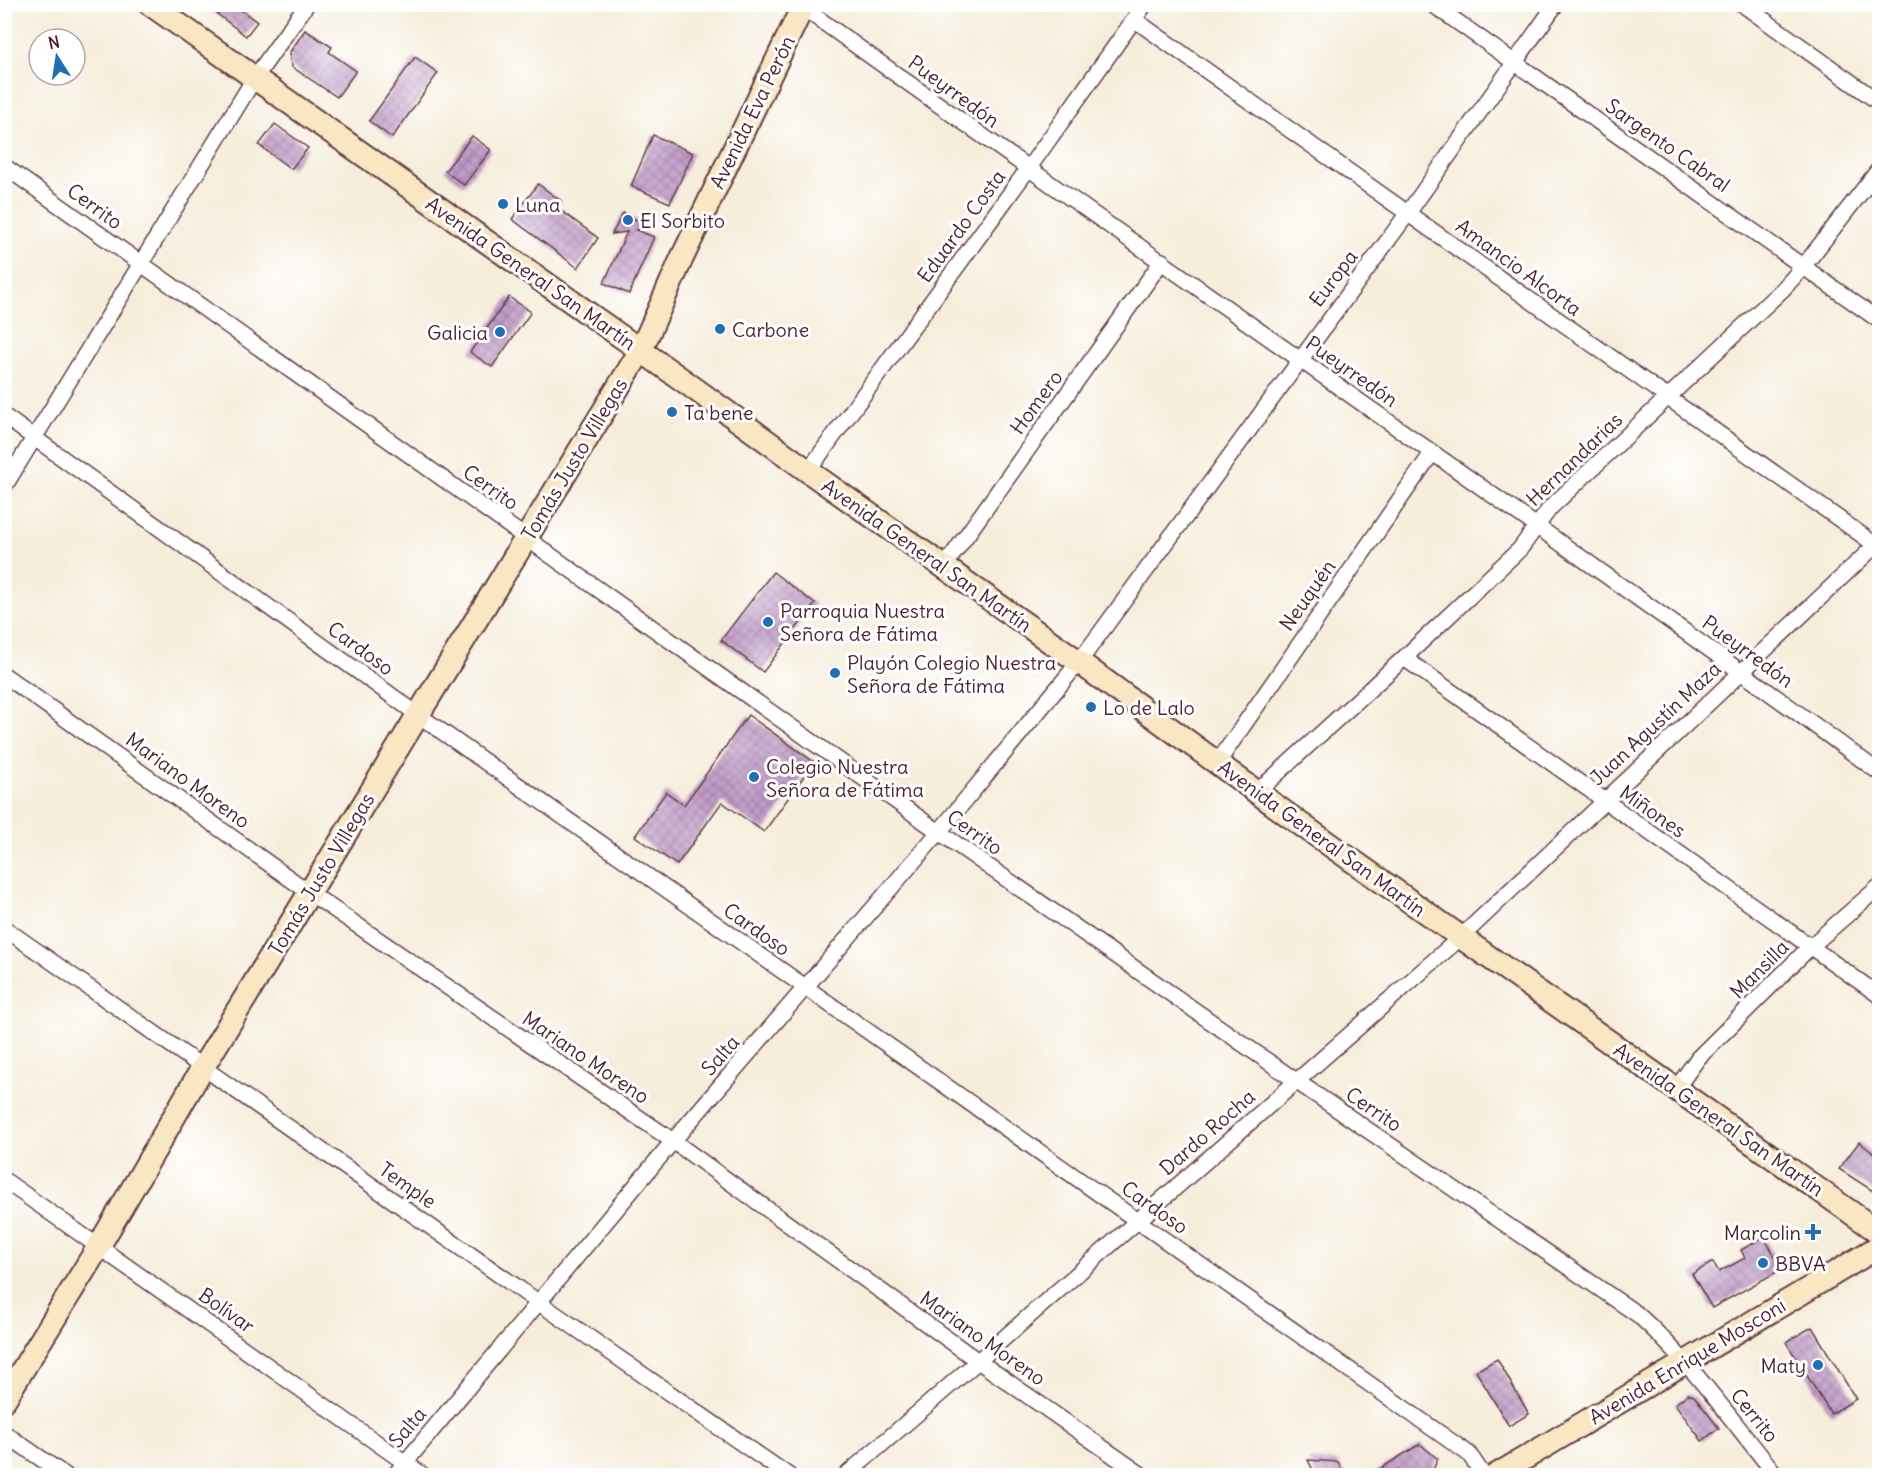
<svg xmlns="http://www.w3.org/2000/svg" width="1884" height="1480" viewBox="0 0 1884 1480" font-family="Delius,sans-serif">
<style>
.building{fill:url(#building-cross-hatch)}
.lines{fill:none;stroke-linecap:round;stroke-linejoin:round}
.minor-casing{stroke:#643e45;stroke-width:18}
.secondary-casing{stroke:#643e45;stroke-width:26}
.minor{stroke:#fff;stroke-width:15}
.secondary{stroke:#f9e7c3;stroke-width:22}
.poi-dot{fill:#1f6fb2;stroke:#fff;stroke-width:2}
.labels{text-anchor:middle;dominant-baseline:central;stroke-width:6;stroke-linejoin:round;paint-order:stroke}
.street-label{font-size:20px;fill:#4a1f2b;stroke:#fff}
.poi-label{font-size:20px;fill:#4a1f2b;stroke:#fff;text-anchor:start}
</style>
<defs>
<pattern id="building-cross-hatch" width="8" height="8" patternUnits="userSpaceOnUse" patternTransform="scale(1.5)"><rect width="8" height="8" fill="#c09bc8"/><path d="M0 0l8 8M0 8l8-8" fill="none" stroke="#9e7ea3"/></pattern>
</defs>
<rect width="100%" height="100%" fill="#fff"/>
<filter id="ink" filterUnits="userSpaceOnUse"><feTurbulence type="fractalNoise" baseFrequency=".0167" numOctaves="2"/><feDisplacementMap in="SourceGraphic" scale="12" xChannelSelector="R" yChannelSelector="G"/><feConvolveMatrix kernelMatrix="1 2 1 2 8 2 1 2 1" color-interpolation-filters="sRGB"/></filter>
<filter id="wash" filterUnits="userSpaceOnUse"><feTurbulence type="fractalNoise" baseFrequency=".008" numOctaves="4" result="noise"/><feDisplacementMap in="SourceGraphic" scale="24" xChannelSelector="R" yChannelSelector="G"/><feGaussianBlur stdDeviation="1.35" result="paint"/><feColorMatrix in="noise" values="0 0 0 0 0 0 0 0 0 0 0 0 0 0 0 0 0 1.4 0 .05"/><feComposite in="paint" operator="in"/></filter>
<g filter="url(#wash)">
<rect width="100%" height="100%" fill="#f6eddb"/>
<g id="blocks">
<g class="building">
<polygon points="204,4 233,4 257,22 246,36"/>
<polygon points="305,30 332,47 329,52 356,71 337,97 292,67 290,60 290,52"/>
<polygon points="415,57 438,73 392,138 369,121"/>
<polygon points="275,124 308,148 291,169 259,145"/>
<polygon points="653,135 693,153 670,203 631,186"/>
<polygon points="472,136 491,150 464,185 445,171"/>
<polygon points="538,184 561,201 556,207 598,238 578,268 512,219"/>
<polygon points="623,213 650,227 636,230 654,237 629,294 604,283 627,232 612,234"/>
<polygon points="509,297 531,312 492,367 470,352"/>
<polygon points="773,572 815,604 763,672 721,640"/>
<polygon points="748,715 814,762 764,832 722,802 677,865 635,836 666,792 684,805"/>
<polygon points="1859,1142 1880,1158 1880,1193 1876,1193 1839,1169"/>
<polygon points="1764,1237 1782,1269 1712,1308 1692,1274 1713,1262 1719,1272 1745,1258 1741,1250"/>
<polygon points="1812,1327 1856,1399 1831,1414 1786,1342"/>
<polygon points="1497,1359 1529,1414 1509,1426 1476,1371"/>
<polygon points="1688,1394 1694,1396 1719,1428 1702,1441 1675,1404"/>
<polygon points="1420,1444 1438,1459 1431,1474 1428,1476 1374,1476 1373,1473"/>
<polygon points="1308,1460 1338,1462 1346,1476 1316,1476"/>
</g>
</g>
</g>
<g filter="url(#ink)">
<use href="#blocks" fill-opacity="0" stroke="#643e45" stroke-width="1.5"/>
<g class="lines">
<g class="minor-casing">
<g id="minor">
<path d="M798 4C1157 263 1523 511 1880 773"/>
<polyline points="1432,4 1880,321"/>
<polyline points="1742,4 1880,103"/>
<polyline points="1135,20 1880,548"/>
<path d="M4 166 939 832 1296 1081 1637 1314C1690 1361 1732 1421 1777 1476"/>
<polyline points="4,416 417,714 1469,1454 1484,1476"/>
<polyline points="808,471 1028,169 1145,4"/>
<polyline points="4,487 254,79 307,4"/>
<polyline points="944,567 1162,261"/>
<polyline points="1404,658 1880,996"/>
<polyline points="4,675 310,893 673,1141 978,1361 1143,1476"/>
<polyline points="1218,762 1432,453"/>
<polyline points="1257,792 1404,658 1520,549 1550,508 1783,289 1803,267 1880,168"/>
<polyline points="4,928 538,1302 789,1476"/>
<polyline points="1676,1089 1698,1058 1810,947 1880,886"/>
<polyline points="4,1180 424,1476"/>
<polyline points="4,1433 66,1476"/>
<polyline points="394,1476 673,1141 939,832 1079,662 1408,213 1556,4"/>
<polyline points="845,1476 978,1361 1461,937 1880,541"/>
</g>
</g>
<g class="secondary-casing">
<g id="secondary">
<polyline points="150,4 684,381 808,471 1079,662 1299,823 1880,1233"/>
<polyline points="4,1400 99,1246 203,1067 641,350 682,258 804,4"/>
<polyline points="1495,1476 1880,1246"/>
</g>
</g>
<use href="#minor" class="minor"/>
<use href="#secondary" class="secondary"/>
</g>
</g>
<g class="poi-dot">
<circle cx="503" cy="204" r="6"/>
<circle cx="628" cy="220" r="6"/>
<circle cx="720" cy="329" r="6"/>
<circle cx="500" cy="332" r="6"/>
<circle cx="672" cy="412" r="6"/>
<circle cx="768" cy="622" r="6"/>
<circle cx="835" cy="673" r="6"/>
<circle cx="1091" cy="707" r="6"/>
<circle cx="754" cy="777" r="6"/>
<path d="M1810 1223h6v6h6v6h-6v6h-6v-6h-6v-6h6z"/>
<circle cx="1763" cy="1263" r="6"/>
<circle cx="1818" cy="1365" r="6"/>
</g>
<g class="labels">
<g class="street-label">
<text transform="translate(954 91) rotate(36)">Pueyrredón</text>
<text transform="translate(752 112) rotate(-64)">Avenida Eva Perón</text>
<text transform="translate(1668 145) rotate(35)">Sargento Cabral</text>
<text transform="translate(95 206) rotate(36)">Cerrito</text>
<text transform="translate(961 226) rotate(-54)">Eduardo Costa</text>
<text transform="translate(1519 267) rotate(36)">Amancio Alcorta</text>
<text transform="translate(531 273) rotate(35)">Avenida General San Martín</text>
<text transform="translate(1333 278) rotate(-53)">Europa</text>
<text transform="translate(1352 371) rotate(35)">Pueyrredón</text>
<text transform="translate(1036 402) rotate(-54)">Homero</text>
<text transform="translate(574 459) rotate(-59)">Tomás Justo Villegas</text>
<text transform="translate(1574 459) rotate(-44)">Hernandarias</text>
<text transform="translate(491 487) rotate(35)">Cerrito</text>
<text transform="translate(927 555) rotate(35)">Avenida General San Martín</text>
<text transform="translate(1307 595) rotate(-55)">Neuquén</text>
<text transform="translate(361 648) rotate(36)">Cardoso</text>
<text transform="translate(1748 651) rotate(36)">Pueyrredón</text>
<text transform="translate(1655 723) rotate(-43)">Juan Agustín Maza</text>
<text transform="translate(188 780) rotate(36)">Mariano Moreno</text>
<text transform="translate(1653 811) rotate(35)">Miñones</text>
<text transform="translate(975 832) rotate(35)">Cerrito</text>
<text transform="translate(1322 838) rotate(36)">Avenida General San Martín</text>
<text transform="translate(321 874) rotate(-59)">Tomás Justo Villegas</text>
<text transform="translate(757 929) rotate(35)">Cardoso</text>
<text transform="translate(1759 969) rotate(-45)">Mansilla</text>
<text transform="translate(720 1055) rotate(-49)">Salta</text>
<text transform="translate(586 1057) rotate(34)">Mariano Moreno</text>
<text transform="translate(1374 1109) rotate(34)">Cerrito</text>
<text transform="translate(1719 1119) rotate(35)">Avenida General San Martín</text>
<text transform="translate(1207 1132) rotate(-41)">Dardo Rocha</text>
<text transform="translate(408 1185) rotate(35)">Temple</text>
<text transform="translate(1155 1207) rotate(35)">Cardoso</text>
<text transform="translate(227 1310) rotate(35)">Bolívar</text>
<text transform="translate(983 1338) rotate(35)">Mariano Moreno</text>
<text transform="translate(1687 1361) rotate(-31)">Avenida Enrique Mosconi</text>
<text transform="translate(1755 1415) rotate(51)">Cerrito</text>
<text transform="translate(407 1427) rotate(-50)">Salta</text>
</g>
<g class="poi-label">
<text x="515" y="204">Luna</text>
<text x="640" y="220">El Sorbito</text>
<text x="732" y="329">Carbone</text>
<text x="488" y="332" text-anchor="end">Galicia</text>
<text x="684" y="412">Ta bene</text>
<text x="780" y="610">Parroquia Nuestra<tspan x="780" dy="23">Señora de Fátima</tspan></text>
<text x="847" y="662">Playón Colegio Nuestra<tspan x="847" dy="23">Señora de Fátima</tspan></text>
<text x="1103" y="707">Lo de Lalo</text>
<text x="766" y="766">Colegio Nuestra<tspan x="766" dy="23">Señora de Fátima</tspan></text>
<text x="1801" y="1232" text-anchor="end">Marcolin</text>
<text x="1775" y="1263">BBVA</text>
<text x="1806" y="1365" text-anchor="end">Maty</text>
</g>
</g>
<rect width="1884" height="1480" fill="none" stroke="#fff" stroke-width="24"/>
<g transform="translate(57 57) rotate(348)"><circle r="28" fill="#ffffff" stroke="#b7a5aa" stroke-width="1.5"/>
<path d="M0-4.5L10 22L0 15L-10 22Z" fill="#1f6fb2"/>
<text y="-9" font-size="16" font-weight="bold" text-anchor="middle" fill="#4a1f2b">N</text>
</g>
</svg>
